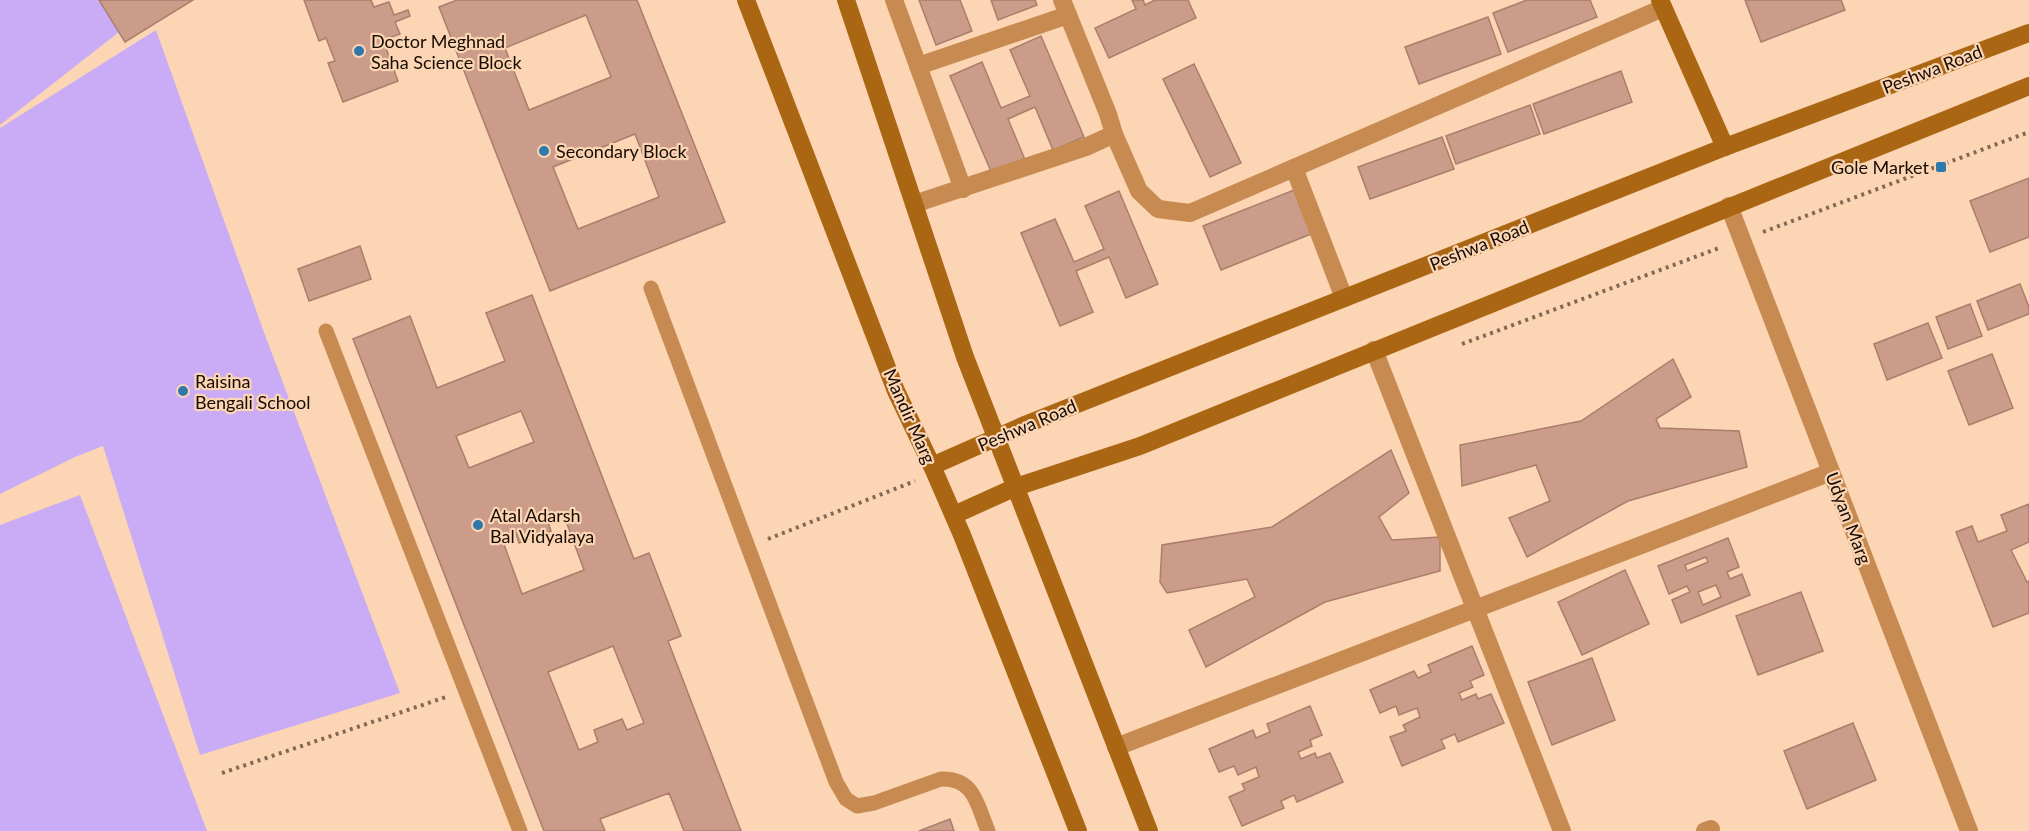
<svg xmlns="http://www.w3.org/2000/svg" width="2029" height="831" viewBox="0 0 2029 831" font-family="Lato,sans-serif">
<style>
.green{fill:#caacf6}
.building{fill:#ca9c89;stroke:#ab7e6c;stroke-width:1.5;fill-rule:evenodd}
.lines{fill:none;stroke-linecap:round;stroke-linejoin:round}
.path{stroke:#816954;stroke-width:4;stroke-dasharray:3 4.5;stroke-linecap:butt}
.lane{stroke:#c78b52;stroke-width:15}
.street{stroke:#c78b52;stroke-width:18}
.secondary{stroke:#ab6613;stroke-width:18}
.poi-dot{fill:#2e78ab;stroke:#fbd5b4;stroke-width:2}
.labels{text-anchor:middle;dominant-baseline:central;stroke-width:4.5;stroke-linejoin:round;paint-order:stroke}
.poi-label{font-size:18px;fill:#170b02;stroke:#fbd5b4;text-anchor:start}
.street-label{font-size:18px;fill:#170b02;stroke:#fbd5b4}
</style>
<rect width="100%" height="100%" fill="#fbd5b4"/>
<g class="green">
<polygon points="0,0 99,0 119,32 0,125"/>
<polygon points="156,30 265,335 400,693 200,755 103,446 75,457 0,494 0,128"/>
<polygon points="80,495 207,831 0,831 0,525"/>
</g>
<g class="building">
<polygon points="99,0 193,0 125,42"/>
<polygon points="304,0 371,0 374,7 389,2 394,15 408,10 410,16 395,22 400,34 383,40 398,81 343,102 328,63 335,61 326,38 319,41"/>
<path d="M457 0H637L725 222 550 291 439 7ZM586 15 611 77 529 110 505 48ZM635 134 659 197 578 229 553 167Z"/>
<polygon points="919,0 960,0 972,31 936,45"/>
<polygon points="991,0 1035,0 1037,5 998,20"/>
<polygon points="1132,0 1143,0 1145,5 1155,0 1188,0 1196,18 1109,58 1095,28 1136,9"/>
<polygon points="1527,0 1590,0 1597,17 1508,52 1493,13"/>
<polygon points="1745,0 1841,0 1845,10 1761,42"/>
<polygon points="1488,17 1501,54 1419,84 1405,47"/>
<polygon points="1041,36 1084,137 1053,150 1035,107 1008,119 1026,162 993,176 950,76 982,62 1001,108 1030,96 1010,50"/>
<polygon points="1194,64 1241,163 1210,177 1163,79"/>
<polygon points="1621,71 1632,102 1544,134 1533,104"/>
<polygon points="1530,105 1540,134 1456,164 1446,136"/>
<polygon points="1442,137 1454,169 1370,199 1358,167"/>
<polygon points="2029,178 2029,237 1990,252 1970,201"/>
<polygon points="1294,190 1311,234 1221,270 1203,226"/>
<polygon points="1119,191 1158,284 1126,298 1109,257 1076,271 1093,312 1060,326 1021,233 1055,219 1074,262 1104,249 1085,206"/>
<polygon points="360,246 371,279 309,301 298,269"/>
<polygon points="2020,284 2029,307 2029,314 1988,330 1977,301"/>
<path d="M532 295 634 559 649 553 681 636 668 641 741 831H684L669 793 600 819 605 831H544L353 339 410 316 437 388 505 361 486 313ZM521 411 534 442 469 468 456 436ZM563 513 584 570 522 594 501 536 515 531 519 543 551 531 547 519ZM613 646 644 723 627 730 622 719 594 730 598 742 579 750 548 672Z"/>
<polygon points="1970,304 1982,336 1948,349 1936,317"/>
<polygon points="1928,323 1942,358 1887,380 1874,344"/>
<polygon points="1992,354 2013,408 1969,425 1948,371"/>
<polygon points="1673,359 1691,397 1656,419 1660,428 1739,431 1747,467 1628,501 1527,557 1509,518 1550,501 1536,465 1462,486 1460,445 1581,421"/>
<polygon points="1391,450 1409,493 1379,517 1392,540 1440,537 1440,571 1325,602 1206,667 1189,630 1255,597 1247,579 1167,593 1160,582 1162,545 1272,527"/>
<polygon points="2029,504 2029,542 2011,550 2027,582 2029,581 2029,613 1993,627 1956,532 1972,526 1978,542 2007,531 2001,515"/>
<path d="M1728 538 1739 567 1727 572 1730 579 1742 574 1750 595 1681 623 1672 600 1690 592 1687 586 1669 594 1658 566ZM1706 557 1708 562 1687 571 1685 565ZM1716 585 1721 597 1703 605 1698 592Z"/>
<polygon points="1625,570 1649,624 1582,655 1558,602"/>
<polygon points="1801,592 1823,651 1758,675 1736,616"/>
<polygon points="1472,646 1484,675 1470,681 1473,687 1459,693 1462,700 1476,694 1478,699 1491,694 1504,723 1458,742 1455,734 1441,740 1445,748 1402,766 1390,737 1406,731 1403,725 1420,717 1417,708 1399,715 1396,706 1380,713 1370,690 1414,671 1418,678 1431,672 1428,665"/>
<polygon points="1592,658 1615,720 1552,745 1528,682"/>
<polygon points="1310,706 1322,735 1310,740 1312,746 1298,752 1301,759 1315,753 1317,758 1330,753 1343,782 1297,802 1294,795 1281,801 1284,808 1242,826 1229,797 1245,790 1242,784 1259,777 1256,767 1238,775 1234,766 1219,772 1209,749 1253,730 1256,738 1270,732 1267,724"/>
<polygon points="1853,723 1876,780 1807,809 1784,751"/>
<polygon points="950,819 954,831 919,831"/>
</g>
<g class="lines">
<g class="path">
<polyline points="1763,232 2029,132"/>
<polyline points="1462,344 1719,248"/>
<polyline points="768,539 915,481"/>
<polyline points="222,773 446,697"/>
</g>
<g class="lane">
<path d="M651 288 836 782 846 799 857 806 874 803 941 779C975 778 977 805 988 831"/>
<polyline points="326,331 520,831"/>
</g>
<g class="street">
<polyline points="894,0 963,189"/>
<polyline points="918,66 1068,15"/>
<polyline points="1114,134 1139,191 1158,209 1190,213 1663,8"/>
<polyline points="1294,168 1344,298"/>
<polyline points="914,204 1086,147 1114,134 1108,114 1062,0"/>
<polyline points="1729,206 1969,831"/>
<polyline points="1374,350 1562,831"/>
<polyline points="1116,747 1831,472"/>
<polyline points="1705,831 1711,829"/>
</g>
<g class="secondary">
<polyline points="746,0 896,391 932,466 962,535 1078,831"/>
<polyline points="846,0 965,357 1149,831"/>
<polyline points="1660,0 1725,147"/>
<polyline points="932,466 1027,424 1725,147 2029,33"/>
<polyline points="954,515 1016,487 1140,446 2029,86"/>
</g>
</g>
<g class="poi-dot">
<circle cx="359" cy="51" r="6"/>
<circle cx="544" cy="151" r="6"/>
<rect x="1935" y="161" width="12" height="12" rx="3"/>
<circle cx="183" cy="391" r="6"/>
<circle cx="478" cy="525" r="6"/>
</g>
<g class="labels">
<g class="poi-label">
<text x="371" y="41">Doctor Meghnad<tspan x="371" dy="21">Saha Science Block</tspan></text>
<text x="556" y="151">Secondary Block</text>
<text x="1929" y="167" text-anchor="end">Gole Market</text>
<text x="195" y="381">Raisina<tspan x="195" dy="21">Bengali School</tspan></text>
<text x="490" y="515">Atal Adarsh<tspan x="490" dy="21">Bal Vidyalaya</tspan></text>
</g>
<g class="street-label">
<text transform="translate(1932 69) rotate(-21)">Peshwa Road</text>
<text transform="translate(1479 245) rotate(-22)">Peshwa Road</text>
<text transform="translate(910 416) rotate(66)">Mandir Marg</text>
<text transform="translate(1027 425) rotate(-23)">Peshwa Road</text>
<text transform="translate(1849 518) rotate(69)">Udyan Marg</text>
</g>
</g>
</svg>
